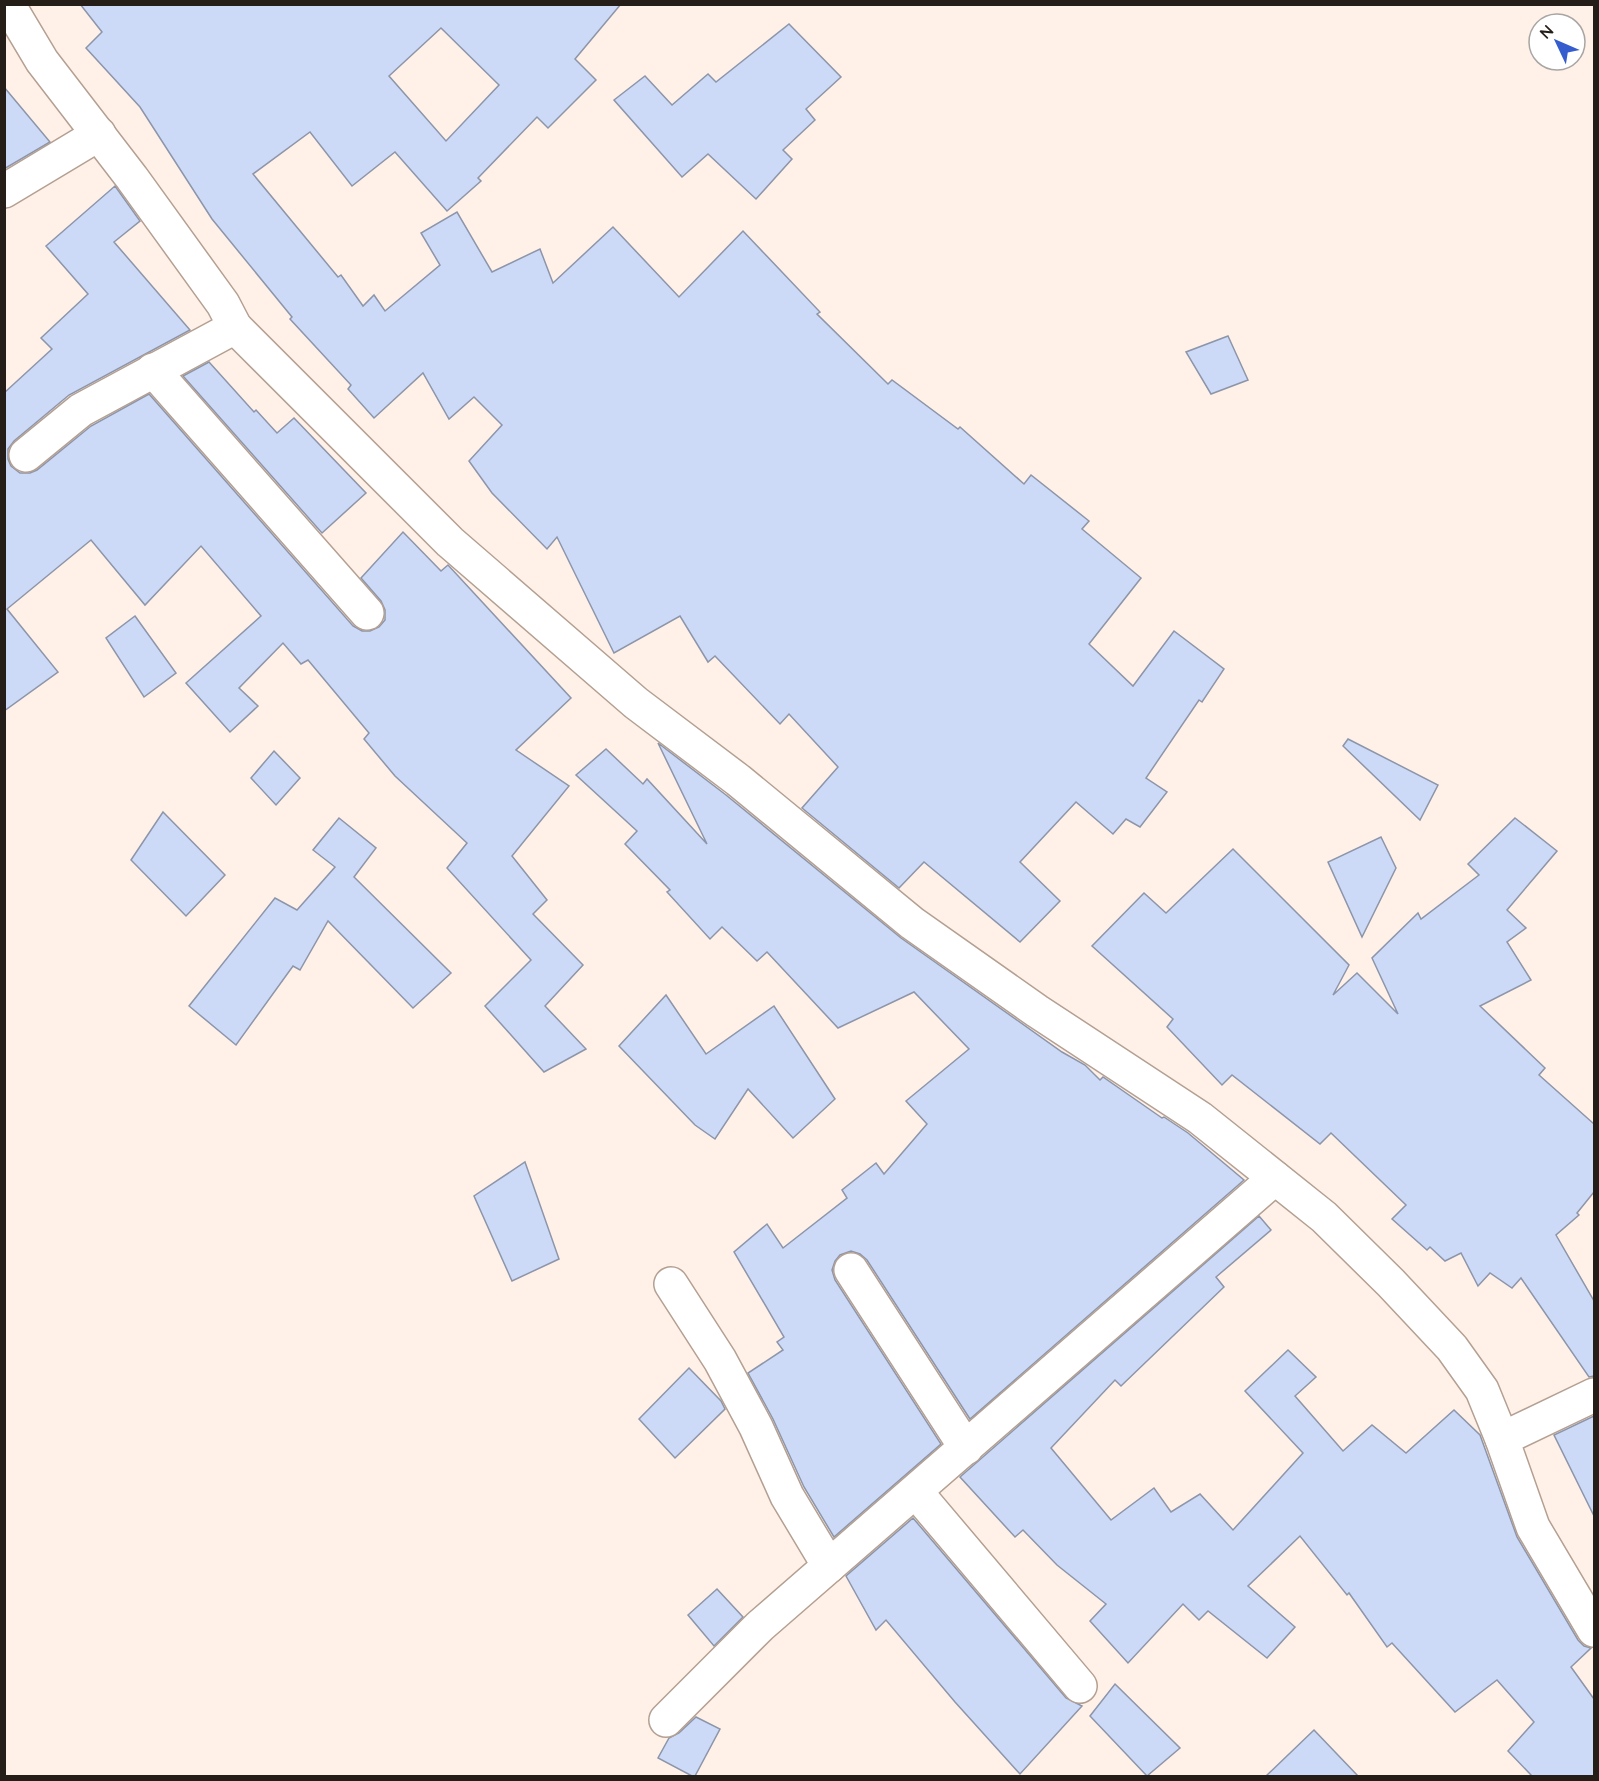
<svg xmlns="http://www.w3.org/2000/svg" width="1599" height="1781" viewBox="0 0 1599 1781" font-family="Quicksand,sans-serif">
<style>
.building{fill:#ccdaf8;stroke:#8c95a9;stroke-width:1.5;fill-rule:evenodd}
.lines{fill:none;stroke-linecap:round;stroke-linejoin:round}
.minor-casing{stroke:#b4a092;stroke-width:36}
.minor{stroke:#fff;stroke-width:33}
</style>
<rect width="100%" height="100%" fill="#fff1e8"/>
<g class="building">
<path d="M80 4H621L575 59 596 80 548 128 537 117 478 178 481 181 447 211 395 152 352 186 310 132 253 174 338 277 341 275 363 306 374 295 385 311 440 265 421 233 457 212 492 272 540 249 553 283 613 227 679 297 743 231 820 312 817 314 888 384 892 380 958 429 960 427 1024 484 1031 475 1089 521 1082 529 1141 578 1089 644 1133 686 1174 631 1224 669 1202 702 1199 700 1146 778 1167 792 1140 827 1126 819 1113 834 1076 802 1020 862 1060 901 1020 942 924 862 899 888 802 808 838 767 789 714 780 724 715 656 708 662 680 616 614 653 557 537 547 549 492 493 469 461 502 425 474 397 449 419 423 373 374 418 348 389 351 385 290 319 292 317 212 219 140 107 86 48 102 32ZM441 28 499 85 446 141 389 76Z"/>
<polygon points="789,24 841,77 806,109 815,120 783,150 792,159 756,199 708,154 682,177 614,100 645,76 672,105 708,74 716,82"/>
<polygon points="4,87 50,142 4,169"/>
<polygon points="115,186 140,221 114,242 190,330 69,395 14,441 8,449 8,459 11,466 20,473 30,473 37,470 91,426 149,394 353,626 362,631 370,631 379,627 385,620 385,610 381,601 361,578 403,532 441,571 448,565 571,698 516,750 569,786 512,856 547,900 533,914 583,965 545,1006 586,1049 544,1072 485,1006 531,960 447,868 467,843 395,776 364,739 369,733 308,660 301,664 283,643 239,688 258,706 230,732 186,683 261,616 201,546 145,605 91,540 7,609 58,672 4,711 4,393 52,349 41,338 88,294 46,246"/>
<polygon points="1228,336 1248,380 1211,394 1186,352"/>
<polygon points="209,362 254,412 256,410 277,433 294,418 366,493 322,533 183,376"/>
<polygon points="135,616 176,673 144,697 106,638"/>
<polygon points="1348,739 1438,785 1420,820 1343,746"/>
<polygon points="658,743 726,795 901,938 1062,1052 1085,1065 1100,1080 1103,1077 1162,1118 1164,1117 1188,1133 1244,1180 970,1419 867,1260 860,1254 851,1251 840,1255 835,1261 832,1270 835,1280 941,1444 834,1537 804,1487 773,1419 748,1373 783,1350 777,1342 784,1337 734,1252 767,1224 783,1248 847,1198 842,1190 876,1163 884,1174 927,1124 906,1101 969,1049 914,992 838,1028 767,952 757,961 722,927 710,939 667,892 670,890 625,844 637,831 576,775 606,749 643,784 647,779 707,844"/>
<polygon points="274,751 300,778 276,805 251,778"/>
<polygon points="163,812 225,875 186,916 131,860"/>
<polygon points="339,818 376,848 354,877 451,973 413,1008 328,921 300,970 293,966 236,1045 189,1006 275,898 297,910 335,867 313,850"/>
<polygon points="1515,818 1557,851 1507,910 1526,928 1507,942 1531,980 1480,1006 1545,1068 1539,1075 1594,1124 1594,1192 1577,1213 1579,1215 1556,1235 1594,1301 1594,1376 1589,1377 1521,1278 1512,1288 1490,1273 1478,1286 1461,1253 1445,1261 1430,1247 1427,1250 1392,1219 1406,1205 1331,1133 1320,1144 1232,1075 1222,1085 1167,1027 1173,1019 1092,946 1144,893 1166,913 1233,849 1349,965 1333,995 1357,973 1398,1014 1372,958 1418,913 1421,919 1479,875 1468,864"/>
<polygon points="1381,837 1396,868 1362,937 1328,862"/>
<polygon points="666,995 706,1054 774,1006 835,1099 793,1138 748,1089 715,1139 695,1125 619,1046"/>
<polygon points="525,1162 559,1259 512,1281 474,1196"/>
<polygon points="1259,1216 1271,1230 1216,1277 1224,1287 1121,1386 1115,1380 1051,1448 1111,1520 1154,1488 1171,1512 1200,1494 1233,1530 1303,1453 1245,1391 1288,1350 1316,1377 1295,1396 1343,1451 1372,1425 1406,1453 1454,1410 1480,1435 1517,1537 1578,1640 1584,1646 1591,1648 1571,1667 1594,1699 1594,1776 1532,1776 1508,1751 1534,1722 1497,1680 1455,1712 1392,1643 1387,1647 1349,1593 1347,1595 1300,1536 1248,1586 1295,1627 1267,1658 1208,1611 1199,1620 1183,1604 1128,1663 1090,1621 1106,1604 1057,1565 1023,1530 1015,1537 960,1477"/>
<polygon points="689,1368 721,1401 725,1409 675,1458 639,1419"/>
<polygon points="1594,1416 1594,1516 1554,1435"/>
<polygon points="913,1518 1066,1698 1082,1706 1020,1774 955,1702 886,1620 876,1630 846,1576"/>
<polygon points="717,1589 743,1617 714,1646 688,1615"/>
<polygon points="1115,1684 1180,1748 1147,1776 1090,1716"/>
<polygon points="696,1717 720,1729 695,1776 692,1776 658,1758 669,1738 679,1733"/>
<polygon points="1314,1730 1358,1776 1266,1776"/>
</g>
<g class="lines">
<g class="minor-casing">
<g id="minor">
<polyline points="8,4 42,61 132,178 223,304 235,327 450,542 636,703 738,780 912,923 1037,1011 1200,1118 1324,1217 1391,1283 1452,1348 1482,1390 1502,1439 1533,1527 1594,1630"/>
<polyline points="4,191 99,134"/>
<polyline points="153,370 367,613"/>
<polyline points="26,455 81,410 235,327"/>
<polyline points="851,1270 966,1448"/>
<polyline points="671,1284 720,1360 756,1427 787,1496 829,1566"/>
<polyline points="1502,1439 1594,1395"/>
<polyline points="916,1492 1080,1686"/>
<polyline points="666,1720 760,1626 1275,1178"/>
</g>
</g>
<use href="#minor" class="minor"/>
</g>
<rect width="1599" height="1781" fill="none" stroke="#251d18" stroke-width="12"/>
<g transform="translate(1557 42) rotate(314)"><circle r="28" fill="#ffffff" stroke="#a8a5a3" stroke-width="1.5"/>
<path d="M0-4.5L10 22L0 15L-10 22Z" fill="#355dcd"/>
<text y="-9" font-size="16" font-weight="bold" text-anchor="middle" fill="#251d18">N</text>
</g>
</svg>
